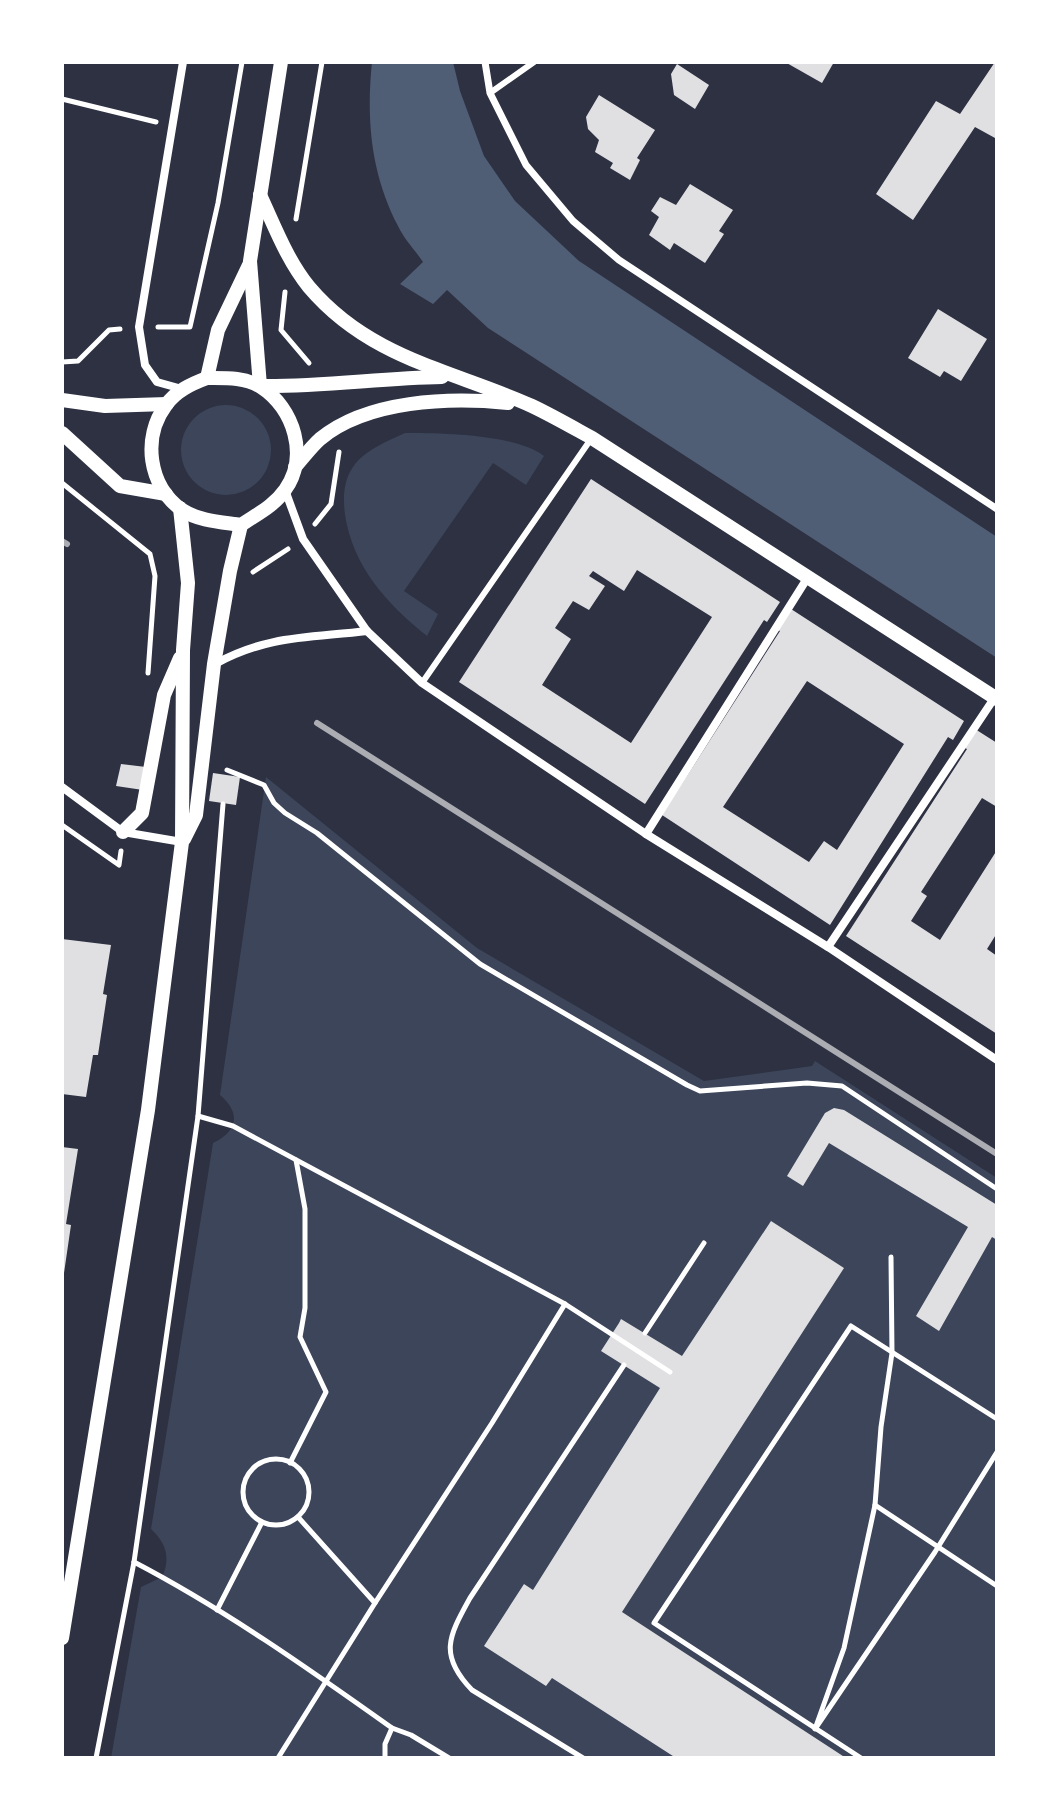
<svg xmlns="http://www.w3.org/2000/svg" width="1059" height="1820" viewBox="0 0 1059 1820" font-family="'DM Sans',sans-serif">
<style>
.green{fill:#3c4559}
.water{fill:#4f5d75}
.building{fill:#e0e0e3;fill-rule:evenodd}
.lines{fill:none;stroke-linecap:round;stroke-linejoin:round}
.path{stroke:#fff;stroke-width:5}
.service{stroke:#fff;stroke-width:6}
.pedestrian{stroke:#fff;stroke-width:7}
.minor{stroke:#fff;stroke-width:8}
.tertiary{stroke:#fff;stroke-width:14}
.rail{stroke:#abadb3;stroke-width:6}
</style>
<rect width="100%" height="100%" fill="#2d3142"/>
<g class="green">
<circle cx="226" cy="450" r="45"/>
<path d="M405 433C441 433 515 434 544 456L526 485 493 463 404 591 438 614 427 636C387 604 353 567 345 515 343 499 343 481 353 467 364 450 388 441 405 433Z"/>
<path d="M266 777 477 948 704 1081 812 1066 815 1061 997 1178V1758H111L141 1587 162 1577C171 1558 166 1543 151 1529L213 1143C238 1131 241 1113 220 1095Z"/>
</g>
<path class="water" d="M372 62H453L460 91 484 156 515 201 579 261 997 537V658L488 328 447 290 433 304 400 284 423 262C415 250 404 239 398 226 371 174 366 120 372 62Z"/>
<g class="building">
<polygon points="785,62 834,62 822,83"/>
<polygon points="995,62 997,62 995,138 975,127 913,220 876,194 936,101 960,114"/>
<polygon points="677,64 709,85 695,109 674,95 671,74"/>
<polygon points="599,95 655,130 637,158 640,160 630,180 610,168 613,163 595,152 599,140 588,129 586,117"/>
<polygon points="690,184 733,210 719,231 724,234 705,263 674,243 670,250 649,235 659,217 651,211 660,197 676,205"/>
<polygon points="938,309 987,339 961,381 944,371 940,377 908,358"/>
<path d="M591 479 780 602 767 622 764 620 645 804 459 682ZM637 570 712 617 631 743 542 685 571 639 555 628 573 601 589 610 605 586 589 576 593 571 624 591Z"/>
<path d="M791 609 964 721 953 740 948 737 830 925 662 815 780 631 778 630ZM807 681 904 744 837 850 824 841 809 862 723 807Z"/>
<polygon points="975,729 997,743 997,807 982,798 921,892 927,896 911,921 940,940 997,850 997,933 987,949 997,956 997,1034 846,936 967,749 963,747"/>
<polygon points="121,764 146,767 143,790 116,786"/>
<polygon points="213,773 240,777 236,805 209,801"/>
<polygon points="62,939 111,945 103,994 107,995 98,1055 93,1055 86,1097 62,1094"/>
<polygon points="834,1108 844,1110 997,1205 997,1240 992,1237 939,1331 916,1316 968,1227 829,1143 803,1186 787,1176 825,1113"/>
<polygon points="62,1147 78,1149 66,1224 71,1225 64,1273"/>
<polygon points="771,1221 844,1268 622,1612 846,1758 676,1758 552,1678 546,1686 484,1646 524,1584 533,1590 660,1388 601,1351 619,1323 621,1319 682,1356"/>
</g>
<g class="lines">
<g class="path">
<polyline points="62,99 156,122"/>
<polyline points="296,219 322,62"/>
<polyline points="285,292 281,330 309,363"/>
<polyline points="158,327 190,327 218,203 242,62"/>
<polyline points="62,362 78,361 109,330 120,329"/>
<polyline points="62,483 150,554 155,576 148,673"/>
<polyline points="315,524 331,504 339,452"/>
<polyline points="253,572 288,549"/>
<polyline points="227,770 264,785 274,803 285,813 317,833 480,964 687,1085 700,1091 807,1083 842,1086 997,1189"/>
<polyline points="62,825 119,865 121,851"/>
<polyline points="198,1116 233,1126 565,1304 670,1372"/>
<polyline points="891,1257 892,1353 881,1427 875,1505 844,1648 815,1729 935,1552 997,1452"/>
<polyline points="645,1333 704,1243"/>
<circle cx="276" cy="1492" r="33"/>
<polyline points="290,1463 326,1392 300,1337 305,1308 305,1209 296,1160"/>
<polyline points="875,1505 997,1586"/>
<polyline points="298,1517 375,1603 492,1423 565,1304"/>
<path d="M134 1562C224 1609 309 1669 392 1728L385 1744V1758"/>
<polyline points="217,1610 262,1522"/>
<polyline points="392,1728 411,1735 449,1758"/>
<polyline points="96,1758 134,1562 198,1116 223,804"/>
<polyline points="278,1758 375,1603"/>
<path d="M583 1758 472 1690C438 1655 449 1636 470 1598L624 1365"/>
<polyline points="861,1758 654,1623 851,1326 997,1419"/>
</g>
<g class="service">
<polyline points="490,93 534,62"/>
<polyline points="422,683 591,439"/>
</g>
<polyline class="pedestrian" points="485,62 490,93 526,165 573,221 619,260 997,509"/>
<g class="minor">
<polyline points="182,389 157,382 145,365 139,327 183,62"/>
<polyline points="285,490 303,539 367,631 422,683 646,834 828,947 997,1060"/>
<path d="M215 664C268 635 309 638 367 631"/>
<polyline points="62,787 123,832 182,842"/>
<polyline points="646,834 808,577"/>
<polyline points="828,947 995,697"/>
</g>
<g class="tertiary">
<path d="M260 195C275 227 287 260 309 287 370 359 452 370 532 406 553 416 572 427 592 438L997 699"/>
<path d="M207 378C225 378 245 377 261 387 294 408 309 457 285 490 274 506 257 514 241 525 221 522 199 521 182 510 148 486 142 437 166 405 176 391 191 384 207 378Z"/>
<polyline points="207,378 218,330 250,263"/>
<polyline points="260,386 250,261 281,62"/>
<path d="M260 386C321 387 381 378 442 377"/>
<polyline points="62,400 105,406 167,404"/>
<polyline points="62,433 120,486 166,494"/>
<path d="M295 467C303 458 311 447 320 439 367 400 449 397 508 403"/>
<polyline points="123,832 142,813 164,695 180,658"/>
<polyline points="184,839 196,815 214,664 230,571 241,525"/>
<polyline points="62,1638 148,1110 182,842 183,650 188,583 180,508"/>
</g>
<g class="rail">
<polyline points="62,541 67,544"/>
<polyline points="317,723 997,1154"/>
</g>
</g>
<rect width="1059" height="1820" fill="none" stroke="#ffffff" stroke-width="128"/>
</svg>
